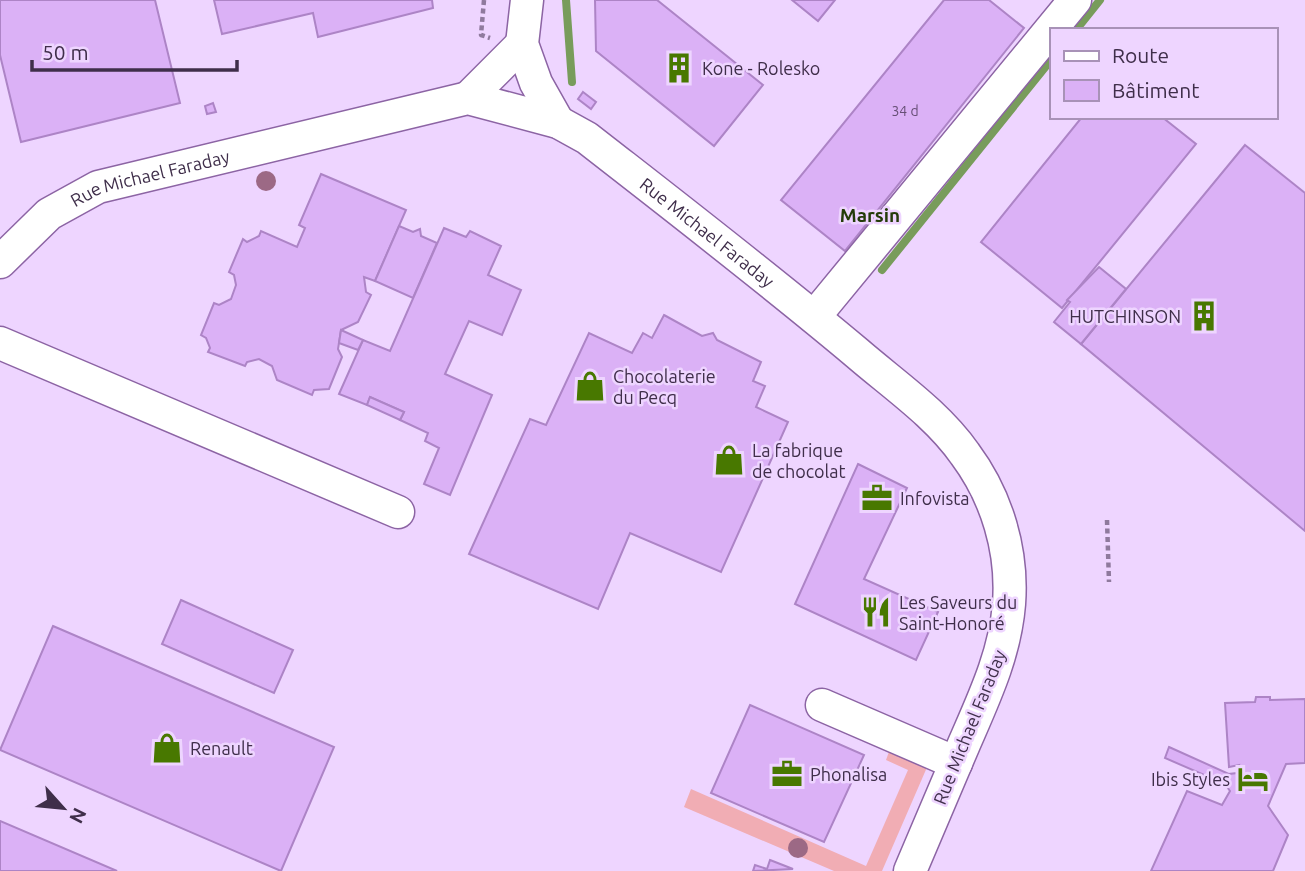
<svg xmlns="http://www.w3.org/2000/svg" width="1305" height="871" viewBox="0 0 1305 871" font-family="Ubuntu,sans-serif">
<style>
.green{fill:#f1adb4}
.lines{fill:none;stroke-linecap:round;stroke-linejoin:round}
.stream{stroke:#789c5b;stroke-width:8}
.building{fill:#dbb1f6;stroke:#ad84c6;stroke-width:2}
.minor-casing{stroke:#8c64a4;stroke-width:35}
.path{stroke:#8f7a9d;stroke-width:4.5;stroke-dasharray:5 3.5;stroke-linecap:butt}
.minor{stroke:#fff;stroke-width:32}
.tree{fill:#9c6985}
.labels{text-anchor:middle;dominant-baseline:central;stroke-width:5;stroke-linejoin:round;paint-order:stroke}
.number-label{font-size:14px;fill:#664f75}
.poi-label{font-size:18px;fill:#3f2e4a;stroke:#eed5ff;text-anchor:start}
.street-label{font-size:18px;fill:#3f2e4a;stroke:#eed5ff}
.neighbourhood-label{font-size:19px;font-weight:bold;fill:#243c09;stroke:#eed5ff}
</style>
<rect width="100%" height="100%" fill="#eed5ff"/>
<polygon class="green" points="890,749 928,765 882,871 834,871 684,807 691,789 866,866 908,770 886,760"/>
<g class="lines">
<g class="stream">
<polyline points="566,0 572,82"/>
<polyline points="1076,30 1100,0"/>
<polyline points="882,270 1051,60"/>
</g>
</g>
<g class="building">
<polygon points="0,0 155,0 180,103 21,142 0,55"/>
<polygon points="214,0 432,0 433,8 318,37 313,13 222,34"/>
<polygon points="595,0 657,0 763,85 714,146 596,51"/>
<polygon points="792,0 835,0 818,21"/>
<polygon points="944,0 989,0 1024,28 845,251 781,200"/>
<polygon points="583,92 596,102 591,109 578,99"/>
<polygon points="213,103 216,112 207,114 205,106"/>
<polygon points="1082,117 1162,117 1196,144 1062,308 981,242"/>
<polygon points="1245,145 1305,193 1305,531 1081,344"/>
<polygon points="321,174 406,210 375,281 364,277 366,292 371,295 358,322 341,330 338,349 342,357 329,389 314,390 312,395 277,380 272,366 259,359 247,362 245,366 208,352 210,348 206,338 201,335 214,303 219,305 231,299 236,285 234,275 229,272 243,239 247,242 259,236 261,231 297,247 305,228 299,225"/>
<polygon points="399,226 413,232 420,229 421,236 437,243 413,298 375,281"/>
<polygon points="444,228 466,237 470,231 501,246 488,275 521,290 502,335 469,321 445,374 492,395 450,495 424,484 439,448 425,441 428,433 400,420 404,412 370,397 367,405 339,394 363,340 390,351"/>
<polygon points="1099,267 1126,289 1081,344 1054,322 1070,302 1067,300"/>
<polygon points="664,315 702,336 713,333 717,340 761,362 753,381 765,386 756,407 788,422 721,572 630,533 598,609 469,554 530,419 546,425 589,333 632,353 643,333 652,338"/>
<polygon points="341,330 363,340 358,350 339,343"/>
<polygon points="370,397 404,412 400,420 367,405"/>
<polygon points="858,464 907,488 864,579 938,612 916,660 795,604"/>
<polygon points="181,600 293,650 274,693 162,644"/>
<polygon points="53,626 334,747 281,871 0,750"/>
<polygon points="1256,697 1270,697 1270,700 1305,699 1305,763 1286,764 1268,806 1288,835 1273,871 1151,871 1187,791 1222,805 1230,791 1225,784 1229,774 1237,773 1239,765 1229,767 1225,703 1255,702"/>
<polygon points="750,705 864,755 824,842 711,793"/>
<polygon points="1169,747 1229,774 1225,784 1165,758"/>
<polygon points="0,821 117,871 0,871"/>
<polygon points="770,860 793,869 753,871 755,865 767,869"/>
</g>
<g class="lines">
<g class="minor-casing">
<g id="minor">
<polyline points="527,0 522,44 536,83 558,122"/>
<polyline points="468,98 522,44"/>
<path id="s1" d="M0 262 49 214 98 187 468 98 558 122 587 138C678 209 769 279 857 353 894 385 937 414 965 454 997 497 1013 551 1009 604 1005 654 984 698 964 744 946 787 928 829 910 871"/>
<polyline points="814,317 1075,0"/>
<polyline points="0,343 398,512"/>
<polyline points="822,705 956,763"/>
</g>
</g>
<g class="path">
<polyline points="484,0 481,35 490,38"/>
<polyline points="1107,520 1109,582"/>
</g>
<use href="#minor" class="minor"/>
</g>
<g class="tree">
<circle cx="266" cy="181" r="10"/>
<circle cx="798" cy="848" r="10"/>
</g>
<defs>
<g id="building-bare" transform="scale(2.415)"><path d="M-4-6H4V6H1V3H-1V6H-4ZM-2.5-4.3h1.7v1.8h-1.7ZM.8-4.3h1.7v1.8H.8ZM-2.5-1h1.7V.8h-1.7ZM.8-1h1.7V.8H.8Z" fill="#487800" stroke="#eed5ff" stroke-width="2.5" paint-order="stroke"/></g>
<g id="shop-bare" transform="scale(2.415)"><path d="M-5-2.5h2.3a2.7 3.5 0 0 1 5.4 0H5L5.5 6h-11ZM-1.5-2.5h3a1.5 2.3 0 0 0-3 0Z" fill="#487800" stroke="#eed5ff" stroke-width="2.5" paint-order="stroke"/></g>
<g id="office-bare" transform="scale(2.415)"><path d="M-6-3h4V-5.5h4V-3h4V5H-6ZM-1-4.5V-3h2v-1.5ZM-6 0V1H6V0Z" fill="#487800" stroke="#eed5ff" stroke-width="2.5" paint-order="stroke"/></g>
<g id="restaurant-bare" transform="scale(2.415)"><path d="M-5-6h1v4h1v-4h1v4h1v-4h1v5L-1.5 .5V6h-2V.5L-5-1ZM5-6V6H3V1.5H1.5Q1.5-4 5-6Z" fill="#487800" stroke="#eed5ff" stroke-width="2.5" paint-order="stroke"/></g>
<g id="hotel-bare" transform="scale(2.415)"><path d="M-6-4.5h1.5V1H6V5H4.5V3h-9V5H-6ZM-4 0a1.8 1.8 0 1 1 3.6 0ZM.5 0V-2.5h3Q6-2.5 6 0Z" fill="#487800" stroke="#eed5ff" stroke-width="2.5" paint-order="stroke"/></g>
</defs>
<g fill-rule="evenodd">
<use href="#building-bare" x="679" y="68"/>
<use href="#building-bare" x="1204" y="316"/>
<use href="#shop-bare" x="590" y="386"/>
<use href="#shop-bare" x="729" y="460"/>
<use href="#office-bare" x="877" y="498"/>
<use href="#restaurant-bare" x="876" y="612"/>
<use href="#shop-bare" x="167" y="748"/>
<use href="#office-bare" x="787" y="774"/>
<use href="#hotel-bare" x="1253" y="779"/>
</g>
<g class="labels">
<g class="number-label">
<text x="905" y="111">34 d</text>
</g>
<g class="poi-label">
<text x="702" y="68">Kone - Rolesko</text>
<text x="1181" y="316" text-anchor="end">HUTCHINSON</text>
<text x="613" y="376">Chocolaterie<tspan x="613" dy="21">du Pecq</tspan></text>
<text x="752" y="450">La fabrique<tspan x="752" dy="21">de chocolat</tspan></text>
<text x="900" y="498">Infovista</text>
<text x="899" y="602">Les Saveurs du<tspan x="899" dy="21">Saint-Honoré</tspan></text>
<text x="190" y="748">Renault</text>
<text x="810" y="774">Phonalisa</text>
<text x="1230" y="779" text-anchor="end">Ibis Styles</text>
</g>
<g class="street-label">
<text stroke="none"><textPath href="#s1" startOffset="177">Rue Michael Faraday</textPath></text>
<text stroke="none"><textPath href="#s1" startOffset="784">Rue Michael Faraday</textPath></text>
<text transform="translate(969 727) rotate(-68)">Rue Michael Faraday</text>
</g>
<g class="neighbourhood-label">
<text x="870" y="215">Marsin</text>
</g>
</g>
<rect x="1050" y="28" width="228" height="91" fill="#eed5ff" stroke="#a892b7" stroke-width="2"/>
<rect x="1064" y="51" width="35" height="10" fill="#ffffff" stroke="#a892b7" stroke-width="2"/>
<text x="1112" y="63" font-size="21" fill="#3f2e4a">Route</text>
<rect x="1064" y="80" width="35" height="21" fill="#dbb1f6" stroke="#a892b7" stroke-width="2"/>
<text x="1112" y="98" font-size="21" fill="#3f2e4a">Bâtiment</text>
<g transform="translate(63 808) rotate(117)" stroke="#eed5ff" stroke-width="5" paint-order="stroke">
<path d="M0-5L12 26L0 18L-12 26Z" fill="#3f2e4a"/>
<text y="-10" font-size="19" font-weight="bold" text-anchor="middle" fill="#3f2e4a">N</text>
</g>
<path d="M32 60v10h205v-10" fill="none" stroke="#3f2e4a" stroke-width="3.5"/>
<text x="42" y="60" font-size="21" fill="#3f2e4a" stroke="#eed5ff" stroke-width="5" paint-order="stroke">50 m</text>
</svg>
